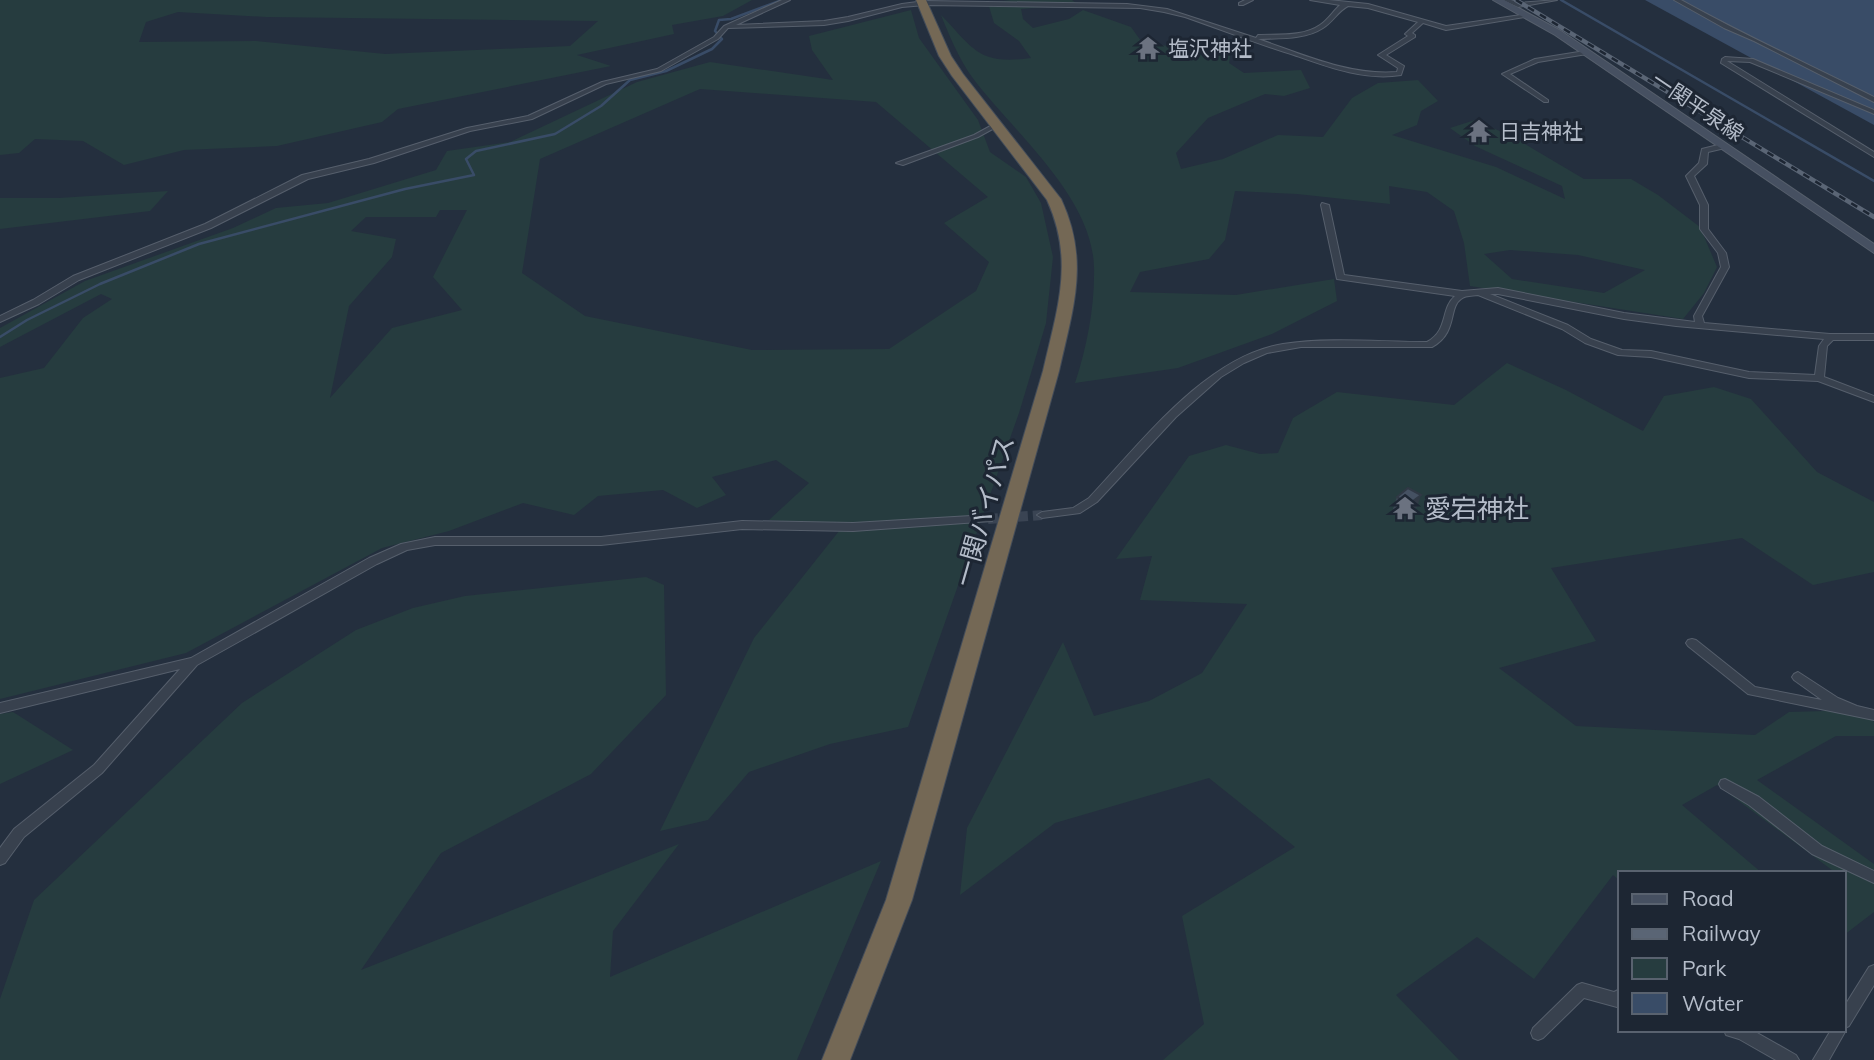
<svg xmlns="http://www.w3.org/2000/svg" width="1874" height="1060" viewBox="0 0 1874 1060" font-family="Mulish,'Noto Sans JP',sans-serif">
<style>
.green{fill:#263c3f;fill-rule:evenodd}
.water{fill:#394c67}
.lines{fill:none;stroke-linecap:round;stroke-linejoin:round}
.stream{stroke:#394c67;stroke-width:2.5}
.street-tunnel{stroke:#3a4453;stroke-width:10;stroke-dasharray:10 5;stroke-linecap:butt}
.street-casing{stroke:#565f6c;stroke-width:2}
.secondary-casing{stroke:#565f6c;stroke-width:2}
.highway-casing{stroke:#434c59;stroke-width:2}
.street{fill:#38414e;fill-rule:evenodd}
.secondary{fill:#465061;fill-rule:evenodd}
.highway{fill:#746855;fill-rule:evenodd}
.rail-casing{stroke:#5a6575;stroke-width:4.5}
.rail{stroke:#1d2633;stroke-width:2.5;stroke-dasharray:7;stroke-linecap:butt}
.wall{fill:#3b4654}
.shaded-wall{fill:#303945}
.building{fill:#455162;stroke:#303945;stroke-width:2}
.labels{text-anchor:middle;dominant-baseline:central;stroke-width:6;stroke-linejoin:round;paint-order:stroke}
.far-poi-label{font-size:21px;fill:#b4bcc9;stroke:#1d2633;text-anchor:start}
.far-street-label{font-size:21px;fill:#b4bcc9;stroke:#1d2633}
.poi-label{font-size:26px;fill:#b4bcc9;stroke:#1d2633;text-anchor:start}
.street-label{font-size:26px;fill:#b4bcc9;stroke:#1d2633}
</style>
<rect width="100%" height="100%" fill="#242f3e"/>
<g class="green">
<path d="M0 0H752L723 16 672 25 674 34 577 55 611 66 398 109 382 122 277 146 184 150 124 165 83 141 35 139 19 153 0 155ZM178 12 267 17 598 21 570 46 385 54 256 41 139 42 146 22Z"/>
<path d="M1011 0H1072L1077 4 1021 9 1023 19 1033 28 1069 19 1083 10 1131 27 1141 41 1183 49 1202 40 1232 45 1229 63 1244 73 1301 70 1310 88 1284 96 1265 94 1208 118 1176 153 1181 169 1223 159 1278 135 1323 137 1352 98 1378 83 1418 80 1438 101 1421 111 1417 125 1392 135 1496 167 1565 199 1562 186 1475 146 1450 128 1475 120 1513 137 1584 179H1631L1658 195 1700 227 1717 267 1704 293 1683 319 1470 286 1464 243 1454 211 1427 192 1389 186 1390 204 1297 194 1235 191 1225 240 1209 259 1140 272 1130 292 1236 295 1334 279 1337 301 1272 334 1178 368 1075 383C1087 347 1095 306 1094 267 1092 195 1012 131 972 77 959 59 949 35 941 15 975 50 978 65 1031 58L1019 41 994 23 988 3ZM1510 250 1578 255 1645 270 1604 293 1512 279 1484 254Z"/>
<path d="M911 10 919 38 978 120 990 152 1026 177 1041 203 1053 257 1046 323 1019 413 908 727 830 744 749 772 708 820 660 831 754 638 843 526 769 520 809 483 776 460 712 477 726 495 697 508 663 490 598 496 574 515 523 503 449 531 382 548 186 653 0 699V378L44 368 83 318 112 299 101 294 0 347V328L85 281 233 228 276 208 328 203 436 170 447 151 510 142 637 82 710 62 833 80 812 50 809 36ZM700 89 876 102 988 197 944 223 989 262 976 291 889 349 752 350 585 316 522 273 540 159ZM440 210H467L433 277 462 310 392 328 330 398 349 306 392 257 396 239 351 231 366 217H436Z"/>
<polygon points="168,191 150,211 0,229 0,198 59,198"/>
<polygon points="1507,363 1566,390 1643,431 1664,396 1714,387 1751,399 1817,472 1874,502 1874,572 1813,585 1742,538 1551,568 1596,641 1499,668 1576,726 1755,735 1789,712 1862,710 1874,722 1874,736 1836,736 1757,780 1874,864 1874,912 1844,935 1844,873 1836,873 1717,785 1682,805 1762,873 1620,873 1620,881 1613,875 1534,979 1477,937 1396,995 1459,1060 1163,1060 1204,1024 1182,916 1295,847 1209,778 1055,823 960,895 967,828 1063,642 1094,716 1149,701 1202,673 1247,604 1140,600 1152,556 1116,559 1189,456 1226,445 1260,454 1278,453 1293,418 1337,392 1454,405"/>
<polygon points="646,577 664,585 666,695 591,774 441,853 361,970 679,844 613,931 610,977 881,861 797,1060 0,1060 0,999 34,900 242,703 356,630 413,608 465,596"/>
<polygon points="13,712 73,750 0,784 0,714"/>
</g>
<polygon class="water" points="1645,0 1874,0 1874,125"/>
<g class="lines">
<g class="stream">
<polyline points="1561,0 1874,181"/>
<polyline points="0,337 27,320 100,284 199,244 405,189 474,175 466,159 476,151 555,134 601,106 630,80 666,71 712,49 722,39 715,31 719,20 731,19 782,0"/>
</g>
<polyline class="street-tunnel" points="988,519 1042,515"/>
<g class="street-casing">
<g id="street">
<path d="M782 0H790L736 25 824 21 848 17 902 4 925 1 1127 4 1167 9 1256 38 1258 35C1278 34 1303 37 1320 25 1328 20 1333 11 1340 5L1310 0H1329L1368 4 1446 26 1528 14 1531 16 1446 30 1423 23 1412 33 1415 35V37L1386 55 1404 66 1401 75C1365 81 1328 67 1294 55 1258 44 1222 30 1185 17L1164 12 1140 8 925 5 902 7 848 21 824 25 728 28 718 39 661 71 606 84 532 119 470 131 374 163 308 179 211 228 79 280 39 304 0 322V316L33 300 73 276 205 224 302 175 369 159 467 128 528 116 602 82 657 69 714 37 724 26ZM1348 6 1368 8 1418 22 1405 34 1408 36 1378 55 1398 68 1397 72C1350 76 1302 54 1258 39 1279 38 1305 40 1323 28 1333 22 1338 11 1348 6Z"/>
<polygon points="1245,0 1253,0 1243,5 1239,5 1239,3"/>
<polygon points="1503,0 1511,0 1519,3 1557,0 1518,7"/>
<path d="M1674 0H1681C1744 35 1810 65 1874 97V102L1754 41 1724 28Z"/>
<polygon points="1585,51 1588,53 1587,54 1538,62 1510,74 1548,100 1548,102 1544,102 1502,74 1535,59"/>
<polygon points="1725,57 1753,59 1874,110 1874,114 1872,113 1750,62 1727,61 1874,152 1874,157 1721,63 1722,59"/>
<polygon points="996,123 999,125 998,126 978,137 903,165 896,163 974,135"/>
<path d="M1722 144H1725V148L1708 152 1707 164 1694 176 1708 205V229L1726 253 1729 267 1702 316 1704 323 1830 334H1874V340H1833L1827 346 1824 377 1874 396V402L1818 381 1749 378 1651 357 1618 355 1585 343 1562 329 1478 295C1472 296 1466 295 1461 299 1448 308 1458 333 1432 347H1301L1267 353 1244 363 1221 377 1176 417 1097 502 1080 513 1042 518 1037 515 1042 512 1073 508 1089 498C1140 444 1206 356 1283 344 1330 337 1380 342 1427 342 1449 330 1440 309 1455 296L1337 279 1321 205 1322 203 1329 205 1344 275 1462 291 1498 288 1624 313 1695 322 1694 316 1721 267 1718 253 1700 229V205L1686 176 1699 163 1702 149ZM1490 294H1498L1624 319 1676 326 1824 339 1819 346 1815 375 1749 372 1651 351 1622 350 1591 339 1568 325Z"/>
<polygon points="988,515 992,517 993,519 992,521 853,531 742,529 601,545 435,545 407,550 377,564 197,665 102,773 24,837 5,863 0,865 0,848 14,829 94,765 180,669 0,713 0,703 191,658 369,558 401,544 435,537 601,537 742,521 853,523"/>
<polygon points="1692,639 1696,640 1755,687 1822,700 1794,680 1792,677 1794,674 1798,672 1838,698 1857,706 1874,710 1874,720 1748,694 1688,646 1686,643 1688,640"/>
<polygon points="1725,779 1759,797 1822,846 1874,871 1874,883 1812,854 1749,805 1721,788 1719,784 1721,780"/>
<polygon points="1874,965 1874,985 1849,1026 1845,1028 1846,1030 1829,1060 1813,1060 1831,1030 1844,1030 1844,1007 1869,967"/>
<polygon points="1582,983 1614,992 1620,989 1620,1006 1617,1007 1584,998 1543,1038 1538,1040 1533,1038 1531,1033 1533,1028 1577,985"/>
<polygon points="1724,1030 1752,1030 1796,1055 1799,1060 1776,1060 1739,1039 1726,1035"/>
</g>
</g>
<g class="secondary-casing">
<polygon id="secondary" points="1493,0 1504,0 1561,31 1874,244 1874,253 1555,35"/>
</g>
<g class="highway-casing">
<path id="highway" d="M916 0H926L951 56 963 74 1061 199C1090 261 1073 308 1059 371L912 900 850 1060H822L886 900 1043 371C1057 309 1075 261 1047 200L952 76 939 56Z"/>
</g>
<use href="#street" class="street"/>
<use href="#secondary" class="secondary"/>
<use href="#highway" class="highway"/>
<g class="rail-casing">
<polyline id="rail" points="1516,0 1874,217"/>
</g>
<use href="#rail" class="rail"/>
</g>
<polygon class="wall" points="1397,497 1417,507 1405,516 1393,509"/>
<polygon class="shaded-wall" points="1421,495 1417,507 1405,516 1409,504"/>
<polygon class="building" points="1408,488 1421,495 1409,504 1397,497"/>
<defs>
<g id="temple-bare" transform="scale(1.89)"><path d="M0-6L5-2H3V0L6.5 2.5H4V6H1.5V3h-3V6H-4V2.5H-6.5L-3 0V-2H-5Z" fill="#6b7280" stroke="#1d2633" stroke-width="2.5" paint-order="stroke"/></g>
</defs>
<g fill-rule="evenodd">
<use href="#temple-bare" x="1148" y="48"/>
<use href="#temple-bare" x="1479" y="131"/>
<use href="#temple-bare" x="1405" y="508"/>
</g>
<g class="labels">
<g class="far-poi-label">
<text x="1168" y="48">塩沢神社</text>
<text x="1499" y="131">日吉神社</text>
</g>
<g class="far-street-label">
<text transform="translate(1698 106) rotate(34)">一関平泉線</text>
</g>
<g class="poi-label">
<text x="1425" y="508">愛宕神社</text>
</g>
<g class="street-label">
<text transform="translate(984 511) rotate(-74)">一関バイパス</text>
</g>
</g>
<rect x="1618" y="871" width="228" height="161" fill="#1d2633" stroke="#59626f" stroke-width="2"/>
<rect x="1632" y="894" width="35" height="10" fill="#465061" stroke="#59626f" stroke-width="2"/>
<text x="1682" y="906" font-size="21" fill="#b4bcc9">Road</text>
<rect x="1632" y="929" width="35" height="10" fill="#5a6575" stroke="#59626f" stroke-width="2"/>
<text x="1682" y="941" font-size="21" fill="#b4bcc9">Railway</text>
<rect x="1632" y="958" width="35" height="21" fill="#263c3f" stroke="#59626f" stroke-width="2"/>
<text x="1682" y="976" font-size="21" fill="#b4bcc9">Park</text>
<rect x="1632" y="993" width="35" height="21" fill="#394c67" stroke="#59626f" stroke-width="2"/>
<text x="1682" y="1011" font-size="21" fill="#b4bcc9">Water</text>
</svg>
